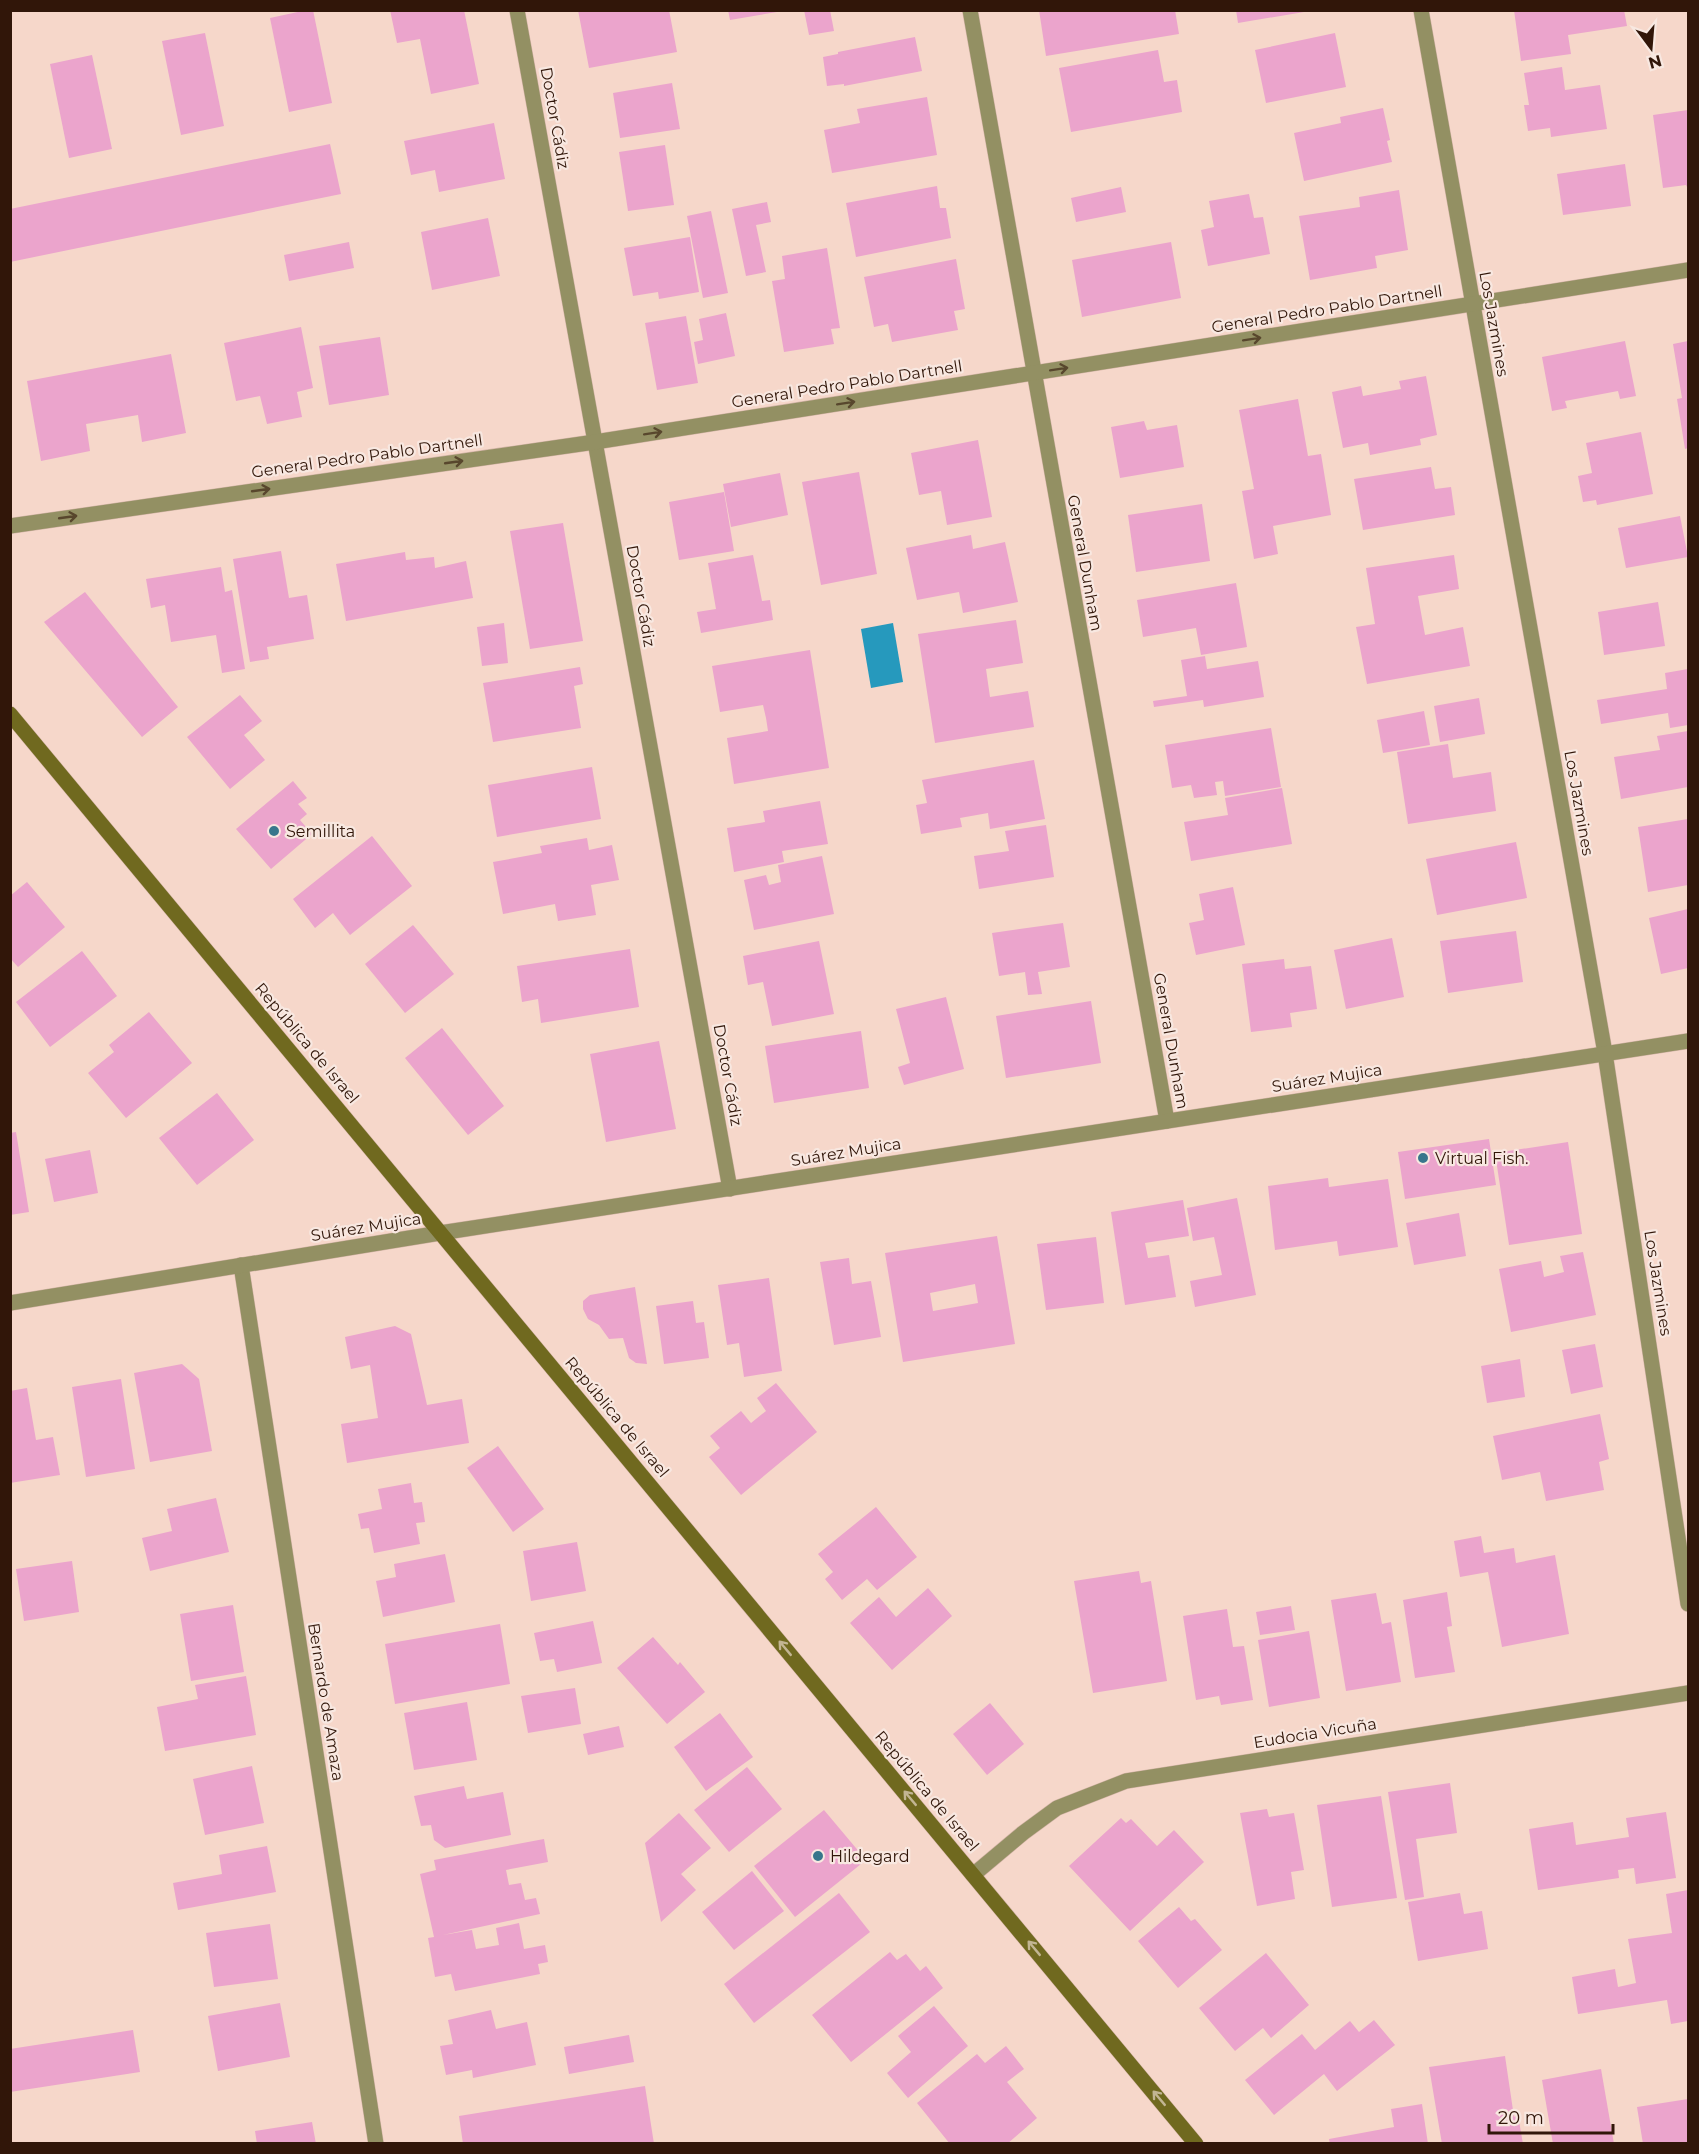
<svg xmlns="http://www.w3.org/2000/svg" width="1699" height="2154" viewBox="0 0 1699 2154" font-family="Montserrat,sans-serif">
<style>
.water{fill:#2699bd}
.building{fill:#eba4cc;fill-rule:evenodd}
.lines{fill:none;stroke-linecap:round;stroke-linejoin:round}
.street-casing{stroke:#d3b4a7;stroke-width:16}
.secondary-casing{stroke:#d3b4a7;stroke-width:16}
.street{stroke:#939063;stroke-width:15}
.secondary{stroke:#70691f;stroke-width:15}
.oneway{stroke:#58472d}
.oneway2{stroke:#c2b593}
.poi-dot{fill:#38768c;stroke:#f8e8e1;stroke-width:2}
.labels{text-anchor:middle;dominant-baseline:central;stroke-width:4.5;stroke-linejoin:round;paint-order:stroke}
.street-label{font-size:16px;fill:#311609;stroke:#f8e8e1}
.poi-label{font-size:16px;fill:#311609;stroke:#f8e8e1;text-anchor:start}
</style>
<rect width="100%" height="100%" fill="#f6d7ca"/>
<polygon class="water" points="893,623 903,682 871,688 861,629"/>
<g class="building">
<polygon points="307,10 313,10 332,103 289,112 270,18"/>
<polygon points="390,10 464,10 479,84 431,94 420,39 397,43"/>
<polygon points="578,10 638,10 638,12 669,10 677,52 589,68"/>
<polygon points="728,10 777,10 777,12 730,20"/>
<polygon points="804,10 830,10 834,31 809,35"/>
<polygon points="1039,10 1175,10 1179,34 1046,56"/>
<polygon points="1236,10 1304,10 1304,12 1238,23"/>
<polygon points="1514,10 1624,10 1627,26 1568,35 1571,54 1521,61"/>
<polygon points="205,33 224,126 181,135 162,41"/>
<polygon points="1335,33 1346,87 1266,103 1255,50"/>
<polygon points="915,37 922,71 844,86 844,84 827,86 823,57 838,54 838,52"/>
<polygon points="1158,50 1164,82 1177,80 1182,112 1071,132 1059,68"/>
<polygon points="92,55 112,149 69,158 50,64"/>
<polygon points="1562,67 1565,90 1600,85 1607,129 1551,137 1550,128 1528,131 1524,105 1529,105 1524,73"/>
<polygon points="672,83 680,129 620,138 613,93"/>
<polygon points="927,97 937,155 832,173 824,130 860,123 857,109"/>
<polygon points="1383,108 1390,140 1387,141 1392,162 1304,181 1294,133 1341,123 1340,117"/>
<polygon points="1688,110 1688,189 1686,185 1663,188 1653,115"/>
<polygon points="494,123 505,179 439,192 435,170 411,175 404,141"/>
<polygon points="330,144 341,194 10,262 10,209"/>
<polygon points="665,145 674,205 628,211 619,152"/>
<polygon points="1625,164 1631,206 1563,215 1557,174"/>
<polygon points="937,186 940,208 946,208 951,238 856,257 846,203"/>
<polygon points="1121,187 1126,212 1076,222 1071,198"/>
<polygon points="1399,190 1408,250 1375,256 1377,268 1310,280 1299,216 1360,207 1359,197"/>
<polygon points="1249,194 1254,218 1263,217 1270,254 1208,266 1201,230 1214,227 1209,201"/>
<polygon points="767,202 771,222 756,225 766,272 746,276 732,209"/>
<polygon points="711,211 728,293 703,298 687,216"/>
<polygon points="488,218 500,276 432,290 421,232"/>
<polygon points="690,237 699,292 659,299 658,292 633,296 624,248"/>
<polygon points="349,242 354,268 289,281 284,255"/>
<polygon points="1171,242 1181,298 1082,317 1072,260"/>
<polygon points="827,248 840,328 831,329 834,344 784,352 772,281 785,279 782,256"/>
<polygon points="956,259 965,309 954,311 958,330 892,342 888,324 874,327 864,277"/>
<polygon points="726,313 735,356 698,364 694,342 703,340 699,319"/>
<polygon points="686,316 698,383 657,390 645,323"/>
<polygon points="301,327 313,388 297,392 302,417 267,424 260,396 236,401 224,343"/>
<polygon points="380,337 389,395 329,405 319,346"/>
<polygon points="1625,341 1636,396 1620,399 1618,391 1565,401 1567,408 1552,411 1542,357"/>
<polygon points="1688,341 1688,448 1685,449 1677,399 1682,398 1673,344"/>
<polygon points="171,354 186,433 142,442 138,415 86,424 90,451 41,461 27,381"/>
<polygon points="1426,376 1437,435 1420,439 1421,445 1370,455 1368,443 1343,448 1332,392 1361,386 1363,396 1401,389 1399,381"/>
<polygon points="1298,399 1308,456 1321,454 1331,515 1273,526 1278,554 1254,559 1242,491 1254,489 1239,410"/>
<polygon points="1144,421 1147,430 1177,425 1184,467 1120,478 1111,427"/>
<polygon points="1641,432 1653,494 1597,505 1596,500 1583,502 1578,476 1592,473 1586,443"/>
<polygon points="978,440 992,517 947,525 941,491 919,495 911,453"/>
<polygon points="1431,467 1435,489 1451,487 1455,515 1363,530 1354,479"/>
<polygon points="859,472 877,574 821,585 802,482"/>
<polygon points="780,473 788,515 731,527 723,484"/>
<polygon points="724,492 734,551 679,560 669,502"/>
<polygon points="1202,504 1210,561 1136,572 1128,515"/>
<polygon points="1680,516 1688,557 1626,568 1618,528"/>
<polygon points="563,523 583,641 530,649 510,531"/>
<polygon points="971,535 973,549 1005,542 1018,602 963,613 959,592 917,600 906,548"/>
<polygon points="281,551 289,598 307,595 314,639 267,647 269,659 250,662 233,559"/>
<polygon points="405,552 406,560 434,557 435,568 466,561 473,598 346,621 336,564"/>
<polygon points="753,555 762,601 770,600 773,620 701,633 697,612 716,609 708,563"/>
<polygon points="1454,555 1459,589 1418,596 1425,635 1463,627 1470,666 1367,684 1356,627 1375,624 1366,568"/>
<polygon points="221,567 225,592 232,590 245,669 222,673 216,635 171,642 165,605 151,608 146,579"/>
<polygon points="1236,583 1247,647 1201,655 1196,628 1143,637 1137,600"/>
<polygon points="85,592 178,707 142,737 44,622"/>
<polygon points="1658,602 1665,646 1604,655 1598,612"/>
<polygon points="1016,620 1023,663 986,669 990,697 1028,691 1034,727 935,743 918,634"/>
<polygon points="504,623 508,663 482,666 477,627"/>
<polygon points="810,650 829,768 734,784 727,738 768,731 766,718 763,705 720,712 712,666"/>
<polygon points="1205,656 1207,669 1258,661 1264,697 1204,707 1203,700 1154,707 1153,701 1187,696 1181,660"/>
<polygon points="580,667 583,684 574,686 581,728 493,742 483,683"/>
<polygon points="1688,669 1688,725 1670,728 1668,713 1601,724 1597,700 1667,689 1665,673"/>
<polygon points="240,695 262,721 244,735 265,760 230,789 187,737"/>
<polygon points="1479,698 1485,734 1440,742 1434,706"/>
<polygon points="1424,711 1430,745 1383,753 1377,720"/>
<polygon points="1271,728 1281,787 1225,796 1223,781 1215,782 1217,795 1194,798 1191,785 1172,788 1165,745"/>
<polygon points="1688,731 1688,787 1621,799 1614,757 1660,750 1657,736"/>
<polygon points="1448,744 1453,778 1491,772 1496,811 1408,824 1397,752"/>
<polygon points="1034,760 1045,819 990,829 988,813 960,818 962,827 921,834 916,805 927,803 922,780"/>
<polygon points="592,767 601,819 497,837 488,785"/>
<polygon points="293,781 307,798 298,804 307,814 300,820 312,834 271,869 236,829"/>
<polygon points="1282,788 1292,844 1191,861 1184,822 1228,815 1225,798"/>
<polygon points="820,801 828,844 782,851 784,862 734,872 727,828 765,822 763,811"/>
<polygon points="1688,819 1688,885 1648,892 1638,827"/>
<polygon points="1046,825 1054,877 979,889 974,856 1009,851 1005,831"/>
<polygon points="372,836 412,886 350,935 333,913 315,928 293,899"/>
<polygon points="587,838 589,850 612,845 619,880 591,885 596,915 558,921 555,904 503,914 493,862 542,853 540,846"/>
<polygon points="1516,842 1527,898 1437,915 1426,859"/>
<polygon points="822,856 834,914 754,930 744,880 766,875 769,885 781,882 778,865"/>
<polygon points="27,882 65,927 18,967 10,958 10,896"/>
<polygon points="1233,887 1245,945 1196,955 1189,923 1204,920 1199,894"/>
<polygon points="1688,909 1688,968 1661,974 1649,918"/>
<polygon points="1063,923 1070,967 1038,972 1042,994 1028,995 1025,972 999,976 992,933"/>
<polygon points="413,925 454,974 405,1013 365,964"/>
<polygon points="1516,931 1523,982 1448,993 1440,941"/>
<polygon points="1392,938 1404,997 1346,1009 1334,950"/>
<polygon points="819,941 834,1014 772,1026 763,982 748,985 743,956"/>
<polygon points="630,949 639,1007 541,1023 538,999 522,1002 517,966"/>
<polygon points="82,951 117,996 50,1047 16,1002"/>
<polygon points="1284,959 1285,969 1311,966 1317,1009 1290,1013 1292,1027 1251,1032 1242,964"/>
<polygon points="946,997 964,1069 904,1085 898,1067 910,1063 896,1009"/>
<polygon points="1091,1001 1101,1063 1006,1078 996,1016"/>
<polygon points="149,1012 192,1063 126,1118 88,1073 114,1052 109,1045"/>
<polygon points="442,1028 504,1106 468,1135 405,1058"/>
<polygon points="861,1031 869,1088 774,1103 765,1046"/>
<polygon points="659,1041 676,1129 606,1142 590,1054"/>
<polygon points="217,1093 254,1140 197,1185 159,1138"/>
<polygon points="16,1132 29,1212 10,1215 10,1133"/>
<polygon points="1489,1139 1496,1185 1405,1199 1398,1152"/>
<polygon points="1568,1142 1582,1234 1509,1245 1495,1153"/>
<polygon points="90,1150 98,1193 54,1202 45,1159"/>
<polygon points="1328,1178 1329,1187 1388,1179 1398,1247 1339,1256 1337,1241 1275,1250 1268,1186"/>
<polygon points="1237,1198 1256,1295 1195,1307 1190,1281 1222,1275 1214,1237 1193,1241 1187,1208"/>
<polygon points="1183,1200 1189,1236 1145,1243 1148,1258 1169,1255 1176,1297 1125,1305 1111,1212"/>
<polygon points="1459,1213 1466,1256 1414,1265 1406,1223"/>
<path d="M997 1236 1015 1344 903 1362 885 1253ZM975 1284 978 1303 933 1311 930 1293Z"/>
<polygon points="1096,1237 1104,1303 1046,1310 1037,1244"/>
<polygon points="1583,1252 1596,1315 1511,1332 1499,1269 1541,1261 1544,1277 1564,1272 1560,1256"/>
<polygon points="849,1258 852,1284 871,1281 881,1337 834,1345 820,1262"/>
<polygon points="769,1278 782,1371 744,1377 739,1343 727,1345 718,1285"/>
<polygon points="635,1287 647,1364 636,1363 629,1358 623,1338 609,1339 599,1325 588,1319 583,1309 583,1301 590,1295"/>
<polygon points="693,1301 696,1323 704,1322 709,1358 664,1364 656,1306"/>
<polygon points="395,1326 411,1334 427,1405 462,1399 469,1443 347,1463 341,1424 378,1418 370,1365 351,1369 345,1337"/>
<polygon points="1595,1344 1603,1387 1571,1394 1562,1350"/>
<polygon points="1520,1359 1525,1397 1487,1403 1481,1366"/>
<polygon points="182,1364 199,1379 212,1451 150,1462 134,1373"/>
<polygon points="121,1379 135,1469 86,1477 72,1387"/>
<polygon points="776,1383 817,1432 741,1495 709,1457 720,1448 710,1436 741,1411 751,1423 766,1411 757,1398"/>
<polygon points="27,1388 36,1440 53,1437 60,1475 10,1483 10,1391"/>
<polygon points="1600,1414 1609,1459 1599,1462 1604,1490 1546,1501 1540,1472 1502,1480 1493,1436"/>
<polygon points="498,1446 544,1509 513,1532 467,1468"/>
<polygon points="411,1483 414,1503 422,1502 425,1522 416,1523 420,1544 374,1553 369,1528 361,1529 358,1514 382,1509 378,1489"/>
<polygon points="216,1498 229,1552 150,1571 142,1538 172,1531 167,1509"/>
<polygon points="876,1507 917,1557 877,1590 867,1579 842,1600 825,1579 833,1572 818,1554"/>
<polygon points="1481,1536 1484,1553 1514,1548 1516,1563 1555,1555 1569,1634 1502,1647 1488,1572 1460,1577 1454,1541"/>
<polygon points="577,1542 586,1591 531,1601 523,1551"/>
<polygon points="445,1554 455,1602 383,1617 376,1581 396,1577 394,1564"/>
<polygon points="72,1561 79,1612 24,1621 16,1569"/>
<polygon points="1139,1571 1141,1583 1151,1581 1167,1681 1093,1693 1074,1581"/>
<polygon points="928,1588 952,1616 892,1670 850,1623 879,1597 896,1617"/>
<polygon points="1447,1592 1452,1626 1447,1627 1455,1672 1415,1678 1403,1600"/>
<polygon points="1376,1593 1382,1624 1391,1622 1401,1682 1346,1691 1331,1600"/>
<polygon points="233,1605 244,1672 191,1681 180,1614"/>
<polygon points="1291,1606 1295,1630 1260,1635 1256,1612"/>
<polygon points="1227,1609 1233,1647 1244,1646 1253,1700 1221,1705 1219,1696 1196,1700 1183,1616"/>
<polygon points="593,1621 602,1663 557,1672 554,1659 540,1661 534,1633"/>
<polygon points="500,1624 510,1684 395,1704 385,1644"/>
<polygon points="1309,1631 1320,1698 1269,1707 1258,1640"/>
<polygon points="653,1637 678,1665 680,1662 705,1692 667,1724 617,1668"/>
<polygon points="246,1676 256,1735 165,1751 157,1707 198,1699 195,1685"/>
<polygon points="575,1688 581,1724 528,1733 521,1696"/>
<polygon points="467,1702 477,1760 414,1770 404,1713"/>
<polygon points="990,1703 1024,1744 987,1775 953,1734"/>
<polygon points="720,1713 753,1757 706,1791 674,1747"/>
<polygon points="619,1726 624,1747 588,1755 583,1734"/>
<polygon points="252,1766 264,1823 205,1835 193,1779"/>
<polygon points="747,1767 782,1809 729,1852 694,1810"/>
<polygon points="1450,1783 1457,1833 1416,1839 1424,1897 1405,1900 1388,1792"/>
<polygon points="464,1786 467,1799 503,1792 511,1835 445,1848 434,1840 431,1825 421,1826 414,1796"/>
<polygon points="1381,1796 1397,1898 1332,1907 1317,1805"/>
<polygon points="1267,1809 1269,1817 1294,1813 1304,1870 1291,1872 1295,1899 1257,1906 1240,1813"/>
<polygon points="824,1810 866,1860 795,1917 754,1866"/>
<polygon points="1666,1812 1676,1878 1636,1884 1634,1868 1618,1870 1619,1878 1538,1890 1529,1829 1573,1822 1576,1845 1629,1837 1626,1818"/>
<polygon points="679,1813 711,1848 681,1874 696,1890 661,1922 645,1843"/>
<polygon points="1121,1818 1126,1823 1131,1819 1157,1846 1174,1830 1204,1862 1130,1931 1069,1866"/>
<polygon points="544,1839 548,1862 506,1870 509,1885 521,1883 525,1900 536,1898 540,1914 443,1935 472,1930 476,1949 499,1945 496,1928 519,1923 524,1949 545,1945 548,1962 538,1964 540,1974 455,1991 451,1974 435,1977 428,1938 434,1937 420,1874 436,1870 434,1860"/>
<polygon points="267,1846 276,1892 178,1910 173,1883 222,1874 219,1855"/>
<polygon points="752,1871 784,1911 734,1950 702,1912"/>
<polygon points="1688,1890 1688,2021 1671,2024 1667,2000 1578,2014 1572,1977 1615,1969 1618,1987 1636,1983 1628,1939 1672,1933 1666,1894"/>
<polygon points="839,1893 870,1932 754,2023 724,1984"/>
<polygon points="1460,1893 1464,1914 1482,1911 1488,1949 1418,1961 1408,1902"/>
<polygon points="1179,1907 1191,1921 1195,1919 1222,1950 1178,1988 1138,1941"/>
<polygon points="270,1924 278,1979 214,1987 206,1933"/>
<polygon points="890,1952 897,1960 906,1954 920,1971 926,1966 943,1988 851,2062 812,2015"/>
<polygon points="1266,1953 1309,2005 1271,2038 1263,2028 1235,2051 1199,2008"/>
<polygon points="280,2003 290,2057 218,2071 208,2016"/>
<polygon points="934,2006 968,2046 908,2098 887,2073 911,2052 898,2036"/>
<polygon points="491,2010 496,2029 527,2022 536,2065 473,2078 472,2070 446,2075 440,2046 453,2044 448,2020"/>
<polygon points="1374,2020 1395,2045 1337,2091 1324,2074 1274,2115 1245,2080 1302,2034 1315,2050 1350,2021 1359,2032"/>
<polygon points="133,2030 140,2072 10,2092 10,2049"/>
<polygon points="629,2035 634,2062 569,2074 564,2047"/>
<polygon points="1006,2046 1024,2069 1007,2082 1037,2118 1007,2144 950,2144 917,2103 977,2054 985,2063"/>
<polygon points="1505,2056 1514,2117 1518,2115 1523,2144 1442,2144 1429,2067"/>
<polygon points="1601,2069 1614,2144 1553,2144 1542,2080"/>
<polygon points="645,2086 654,2144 463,2144 459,2116"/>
<polygon points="1688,2099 1688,2144 1643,2144 1637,2107"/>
<polygon points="1422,2104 1428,2144 1330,2144 1329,2139 1394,2127 1391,2109"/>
<polygon points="312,2122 316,2144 257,2144 255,2131"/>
</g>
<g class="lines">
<g class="street-casing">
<g id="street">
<polyline points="517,10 730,1189"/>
<polyline points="970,10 1167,1121"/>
<polyline points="1421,10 1605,1053 1688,1604"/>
<polyline points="10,526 595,442 1688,270"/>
<polyline points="241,1265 376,2144"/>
<polyline points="10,1303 440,1233 1688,1041"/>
<polyline points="973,1875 1023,1833 1057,1808 1126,1781 1688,1693"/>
</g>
</g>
<g class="secondary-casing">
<polyline id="secondary" points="10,714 1196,2144"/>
</g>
<use href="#street" class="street"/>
<use href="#secondary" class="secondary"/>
</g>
<defs><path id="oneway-shaft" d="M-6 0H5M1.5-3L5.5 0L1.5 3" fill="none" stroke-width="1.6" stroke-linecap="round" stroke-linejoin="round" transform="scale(1.5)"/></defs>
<g class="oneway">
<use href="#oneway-shaft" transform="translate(1252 339) rotate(-9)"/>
<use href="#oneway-shaft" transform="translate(1059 369) rotate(-9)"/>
<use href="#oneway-shaft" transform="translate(846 403) rotate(-9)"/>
<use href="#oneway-shaft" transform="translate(653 433) rotate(-9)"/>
<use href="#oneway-shaft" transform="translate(454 462) rotate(-8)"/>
<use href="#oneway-shaft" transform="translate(261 490) rotate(-8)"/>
<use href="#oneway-shaft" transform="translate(68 517) rotate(-8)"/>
</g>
<g class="oneway2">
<use href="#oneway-shaft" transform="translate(785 1648) rotate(-130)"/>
<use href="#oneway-shaft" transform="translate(910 1798) rotate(-130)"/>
<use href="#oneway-shaft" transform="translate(1034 1948) rotate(-130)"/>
<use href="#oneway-shaft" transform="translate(1159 2098) rotate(-130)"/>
</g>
<g class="poi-dot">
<circle cx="274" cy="831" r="6"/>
<circle cx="1423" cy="1158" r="6"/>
<circle cx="818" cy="1856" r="6"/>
</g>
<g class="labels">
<g class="street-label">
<text transform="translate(555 118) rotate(80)">Doctor Cádiz</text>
<text transform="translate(1327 309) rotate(-9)">General Pedro Pablo Dartnell</text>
<text transform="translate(1494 324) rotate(80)">Los Jazmines</text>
<text transform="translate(847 384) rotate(-9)">General Pedro Pablo Dartnell</text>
<text transform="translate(367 456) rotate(-8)">General Pedro Pablo Dartnell</text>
<text transform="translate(1085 563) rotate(80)">General Dunham</text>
<text transform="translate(641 596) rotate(80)">Doctor Cádiz</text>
<text transform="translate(1579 803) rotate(80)">Los Jazmines</text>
<text transform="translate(1171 1041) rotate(80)">General Dunham</text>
<text transform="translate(307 1043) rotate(50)">República de Israel</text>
<text transform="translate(728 1075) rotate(80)">Doctor Cádiz</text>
<text transform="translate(1327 1078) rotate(-9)">Suárez Mujica</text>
<text transform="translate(846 1152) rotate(-9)">Suárez Mujica</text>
<text transform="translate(366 1227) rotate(-9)">Suárez Mujica</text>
<text transform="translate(1658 1283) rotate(81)">Los Jazmines</text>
<text transform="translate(617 1417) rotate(50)">República de Israel</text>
<text transform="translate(326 1702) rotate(81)">Bernardo de Amaza</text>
<text transform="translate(1315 1733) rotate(-9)">Eudocia Vicuña</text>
<text transform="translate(927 1791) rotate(50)">República de Israel</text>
</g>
<g class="poi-label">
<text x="286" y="831">Semillita</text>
<text x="1435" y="1158">Virtual Fish.</text>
<text x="830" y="1856">Hildegard</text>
</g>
</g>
<rect width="1699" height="2154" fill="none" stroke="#311609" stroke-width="24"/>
<g transform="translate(1651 48) rotate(164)" stroke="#f8e8e1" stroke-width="4.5" paint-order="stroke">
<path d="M0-4.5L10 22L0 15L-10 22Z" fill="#311609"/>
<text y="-9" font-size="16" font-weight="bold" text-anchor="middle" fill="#311609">N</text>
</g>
<path d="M1489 2124v9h124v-9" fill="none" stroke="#311609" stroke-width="3"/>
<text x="1498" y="2124" font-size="18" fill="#311609" stroke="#f8e8e1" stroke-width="4.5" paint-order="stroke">20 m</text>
</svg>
